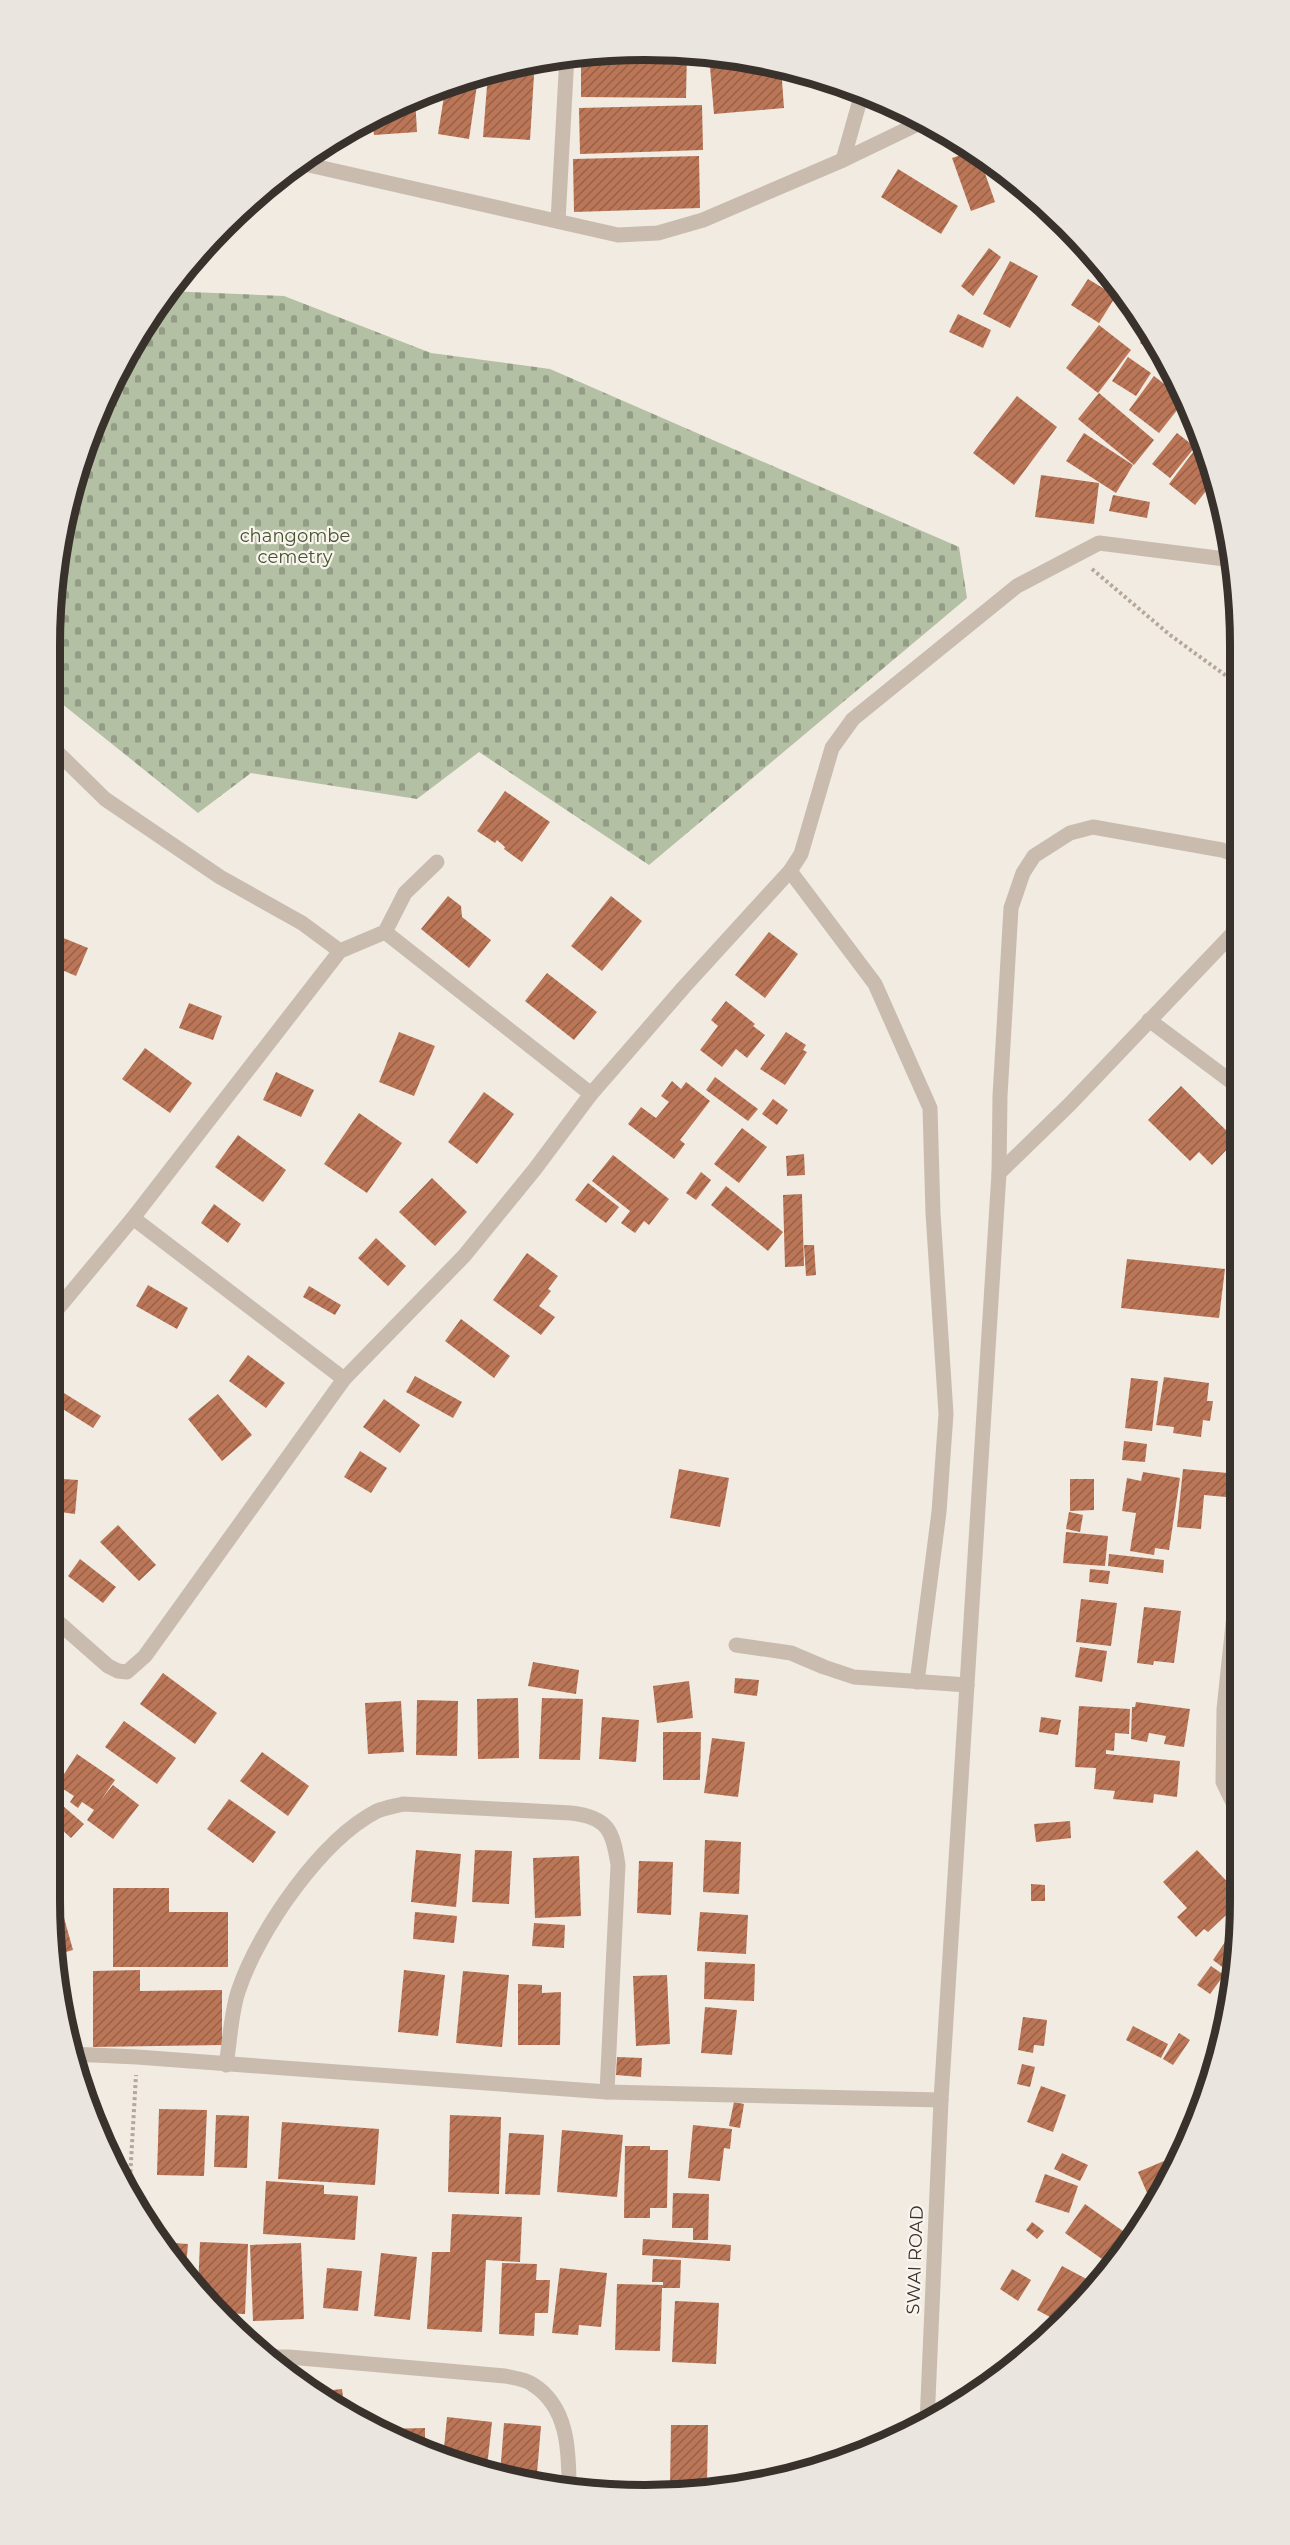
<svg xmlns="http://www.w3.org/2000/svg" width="1290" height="2545" viewBox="0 0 1290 2545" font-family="Montserrat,sans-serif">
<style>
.cemetery{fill:url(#cemetery-stones)}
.building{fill:url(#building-hatch)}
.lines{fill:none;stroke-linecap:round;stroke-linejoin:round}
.path{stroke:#b5a799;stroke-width:4;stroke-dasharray:3 3;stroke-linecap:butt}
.minor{stroke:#c9bcaf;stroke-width:15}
.labels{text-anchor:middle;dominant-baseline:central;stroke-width:4.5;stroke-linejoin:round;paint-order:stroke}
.park-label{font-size:18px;fill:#465432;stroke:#f9f5ee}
.street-label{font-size:18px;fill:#38312c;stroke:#f9f5ee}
.rim{fill:none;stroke:#38312c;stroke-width:8}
</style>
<defs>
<pattern id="cemetery-stones" width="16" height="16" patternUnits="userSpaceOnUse" patternTransform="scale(1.5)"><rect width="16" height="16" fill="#b4c0a3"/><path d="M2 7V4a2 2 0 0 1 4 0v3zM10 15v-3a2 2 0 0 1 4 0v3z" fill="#939d85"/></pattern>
<pattern id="building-hatch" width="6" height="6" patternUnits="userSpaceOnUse" patternTransform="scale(1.5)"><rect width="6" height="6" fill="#ba7657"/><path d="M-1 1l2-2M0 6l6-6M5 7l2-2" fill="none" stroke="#986148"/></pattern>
</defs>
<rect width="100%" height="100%" fill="#f1ebe2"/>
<polygon class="cemetery" points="167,291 284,296 431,353 550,369 959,547 967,598 649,865 479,752 417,799 251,773 198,813 51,695 51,606 70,491 111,382"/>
<g class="building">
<polygon points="687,51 686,98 581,97 581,54"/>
<polygon points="709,55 781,67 784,108 714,114"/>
<polygon points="493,72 534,75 530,140 483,137 488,73"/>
<polygon points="472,77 478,78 469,139 438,134 446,84"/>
<polygon points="415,98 417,132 374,135 372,118"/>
<polygon points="702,105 703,150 580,154 579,108"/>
<polygon points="352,127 352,135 337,137 347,129"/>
<polygon points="970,152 980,159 995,202 971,211 952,158"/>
<polygon points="699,156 700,208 574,212 573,159"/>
<polygon points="898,169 958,206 941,234 881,197"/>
<polygon points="989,248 1001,257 973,296 961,286"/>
<polygon points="1010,261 1038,276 1010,328 983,314"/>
<polygon points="1088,279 1116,296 1099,323 1071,305"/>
<polygon points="958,314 991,330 983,348 949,332"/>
<polygon points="1099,325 1131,350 1098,393 1066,368"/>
<polygon points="1147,334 1149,336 1161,357 1140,343"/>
<polygon points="1128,357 1151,373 1136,396 1112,381"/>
<polygon points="1154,376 1185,400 1159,433 1129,410"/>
<polygon points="1099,393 1154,440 1134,465 1078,419"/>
<polygon points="1017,396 1057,427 1014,485 973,453"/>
<polygon points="1190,408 1195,417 1198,428 1183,416"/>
<polygon points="1084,433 1133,465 1116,493 1066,461"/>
<polygon points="1177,433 1195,447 1170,478 1152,464"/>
<polygon points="1197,447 1205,453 1213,482 1195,505 1169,484"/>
<polygon points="1041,475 1099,483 1094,524 1035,517"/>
<polygon points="1113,495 1150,502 1147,518 1109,511"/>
<polygon points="505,791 550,822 522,862 504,849 505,847 497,840 495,843 477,831"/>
<polygon points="448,896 461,906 462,917 491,940 469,968 421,929"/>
<polygon points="611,896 642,921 602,971 571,946"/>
<polygon points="769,932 798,954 765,998 735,975"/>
<polygon points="61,937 88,948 76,976 50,965"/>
<polygon points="547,973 597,1012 574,1040 525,1001"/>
<polygon points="726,1001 755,1024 753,1026 765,1035 747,1058 736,1049 722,1067 700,1050 718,1026 711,1020"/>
<polygon points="189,1003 222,1016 213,1040 179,1028"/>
<polygon points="399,1032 435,1046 414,1096 379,1082"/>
<polygon points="786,1032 806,1045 803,1050 807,1052 785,1085 760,1069"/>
<polygon points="145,1048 192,1083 170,1113 122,1079"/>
<polygon points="276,1072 314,1090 301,1117 263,1100"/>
<polygon points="715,1077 758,1109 748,1121 706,1090"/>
<polygon points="672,1081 681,1089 686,1082 710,1101 680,1140 685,1144 674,1159 628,1124 641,1107 656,1118 669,1102 661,1096"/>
<polygon points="1181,1086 1236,1140 1212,1165 1199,1152 1190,1161 1148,1120"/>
<polygon points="484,1092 514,1114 477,1164 448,1142"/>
<polygon points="773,1099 788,1110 777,1125 762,1114"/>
<polygon points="359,1113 402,1143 367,1193 324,1164"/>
<polygon points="742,1128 767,1147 739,1183 714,1164"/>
<polygon points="238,1135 286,1170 263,1202 215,1167"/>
<polygon points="804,1154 805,1175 787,1176 786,1156"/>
<polygon points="613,1155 669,1199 649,1225 644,1221 635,1233 621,1223 630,1211 592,1181"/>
<polygon points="701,1172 711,1180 696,1200 686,1193"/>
<polygon points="432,1178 467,1212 435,1246 399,1212"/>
<polygon points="588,1183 619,1207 606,1223 575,1200"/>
<polygon points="726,1186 783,1232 768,1251 711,1205"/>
<polygon points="802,1194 804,1266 785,1267 783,1195"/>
<polygon points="214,1204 241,1224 228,1243 201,1223"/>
<polygon points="376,1238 406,1266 388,1286 358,1258"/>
<polygon points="804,1245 814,1245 816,1275 806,1276"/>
<polygon points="527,1253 558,1276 548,1289 551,1291 539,1306 555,1317 541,1335 493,1300"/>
<polygon points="1127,1259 1225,1269 1219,1318 1121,1308"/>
<polygon points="148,1285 188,1308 177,1329 136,1306"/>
<polygon points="309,1286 341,1305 335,1315 303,1297"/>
<polygon points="461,1319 510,1356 494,1378 445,1341"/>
<polygon points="248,1355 285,1383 266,1408 229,1381"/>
<polygon points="415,1376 462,1402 453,1418 406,1392"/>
<polygon points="1164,1377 1209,1383 1207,1401 1213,1401 1210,1421 1203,1420 1201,1437 1173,1433 1174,1427 1156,1425"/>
<polygon points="1131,1378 1158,1381 1152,1431 1125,1428"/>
<polygon points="51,1385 101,1416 93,1428 50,1401"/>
<polygon points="218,1394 252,1435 222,1461 188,1419"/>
<polygon points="384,1399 420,1425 400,1453 363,1427"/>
<polygon points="1124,1441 1147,1444 1145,1462 1122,1460"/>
<polygon points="360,1451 387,1468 371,1493 344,1477"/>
<polygon points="679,1469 729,1478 720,1527 670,1518"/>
<polygon points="1183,1469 1228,1473 1226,1497 1204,1495 1201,1529 1177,1527"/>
<polygon points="1143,1472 1180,1478 1169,1550 1155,1548 1154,1555 1130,1551 1136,1513 1122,1511 1127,1478 1141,1481"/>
<polygon points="63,1479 78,1480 75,1514 60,1512"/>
<polygon points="1070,1479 1094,1479 1094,1510 1070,1511"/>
<polygon points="1069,1512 1083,1515 1080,1532 1066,1529"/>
<polygon points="118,1525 156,1565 139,1581 100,1542"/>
<polygon points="1066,1532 1108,1536 1105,1566 1063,1563"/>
<polygon points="1109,1554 1164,1560 1163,1573 1108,1566"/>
<polygon points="80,1559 116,1587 103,1603 68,1576"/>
<polygon points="1090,1569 1110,1571 1108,1584 1089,1582"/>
<polygon points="1081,1599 1117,1603 1111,1646 1076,1642"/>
<polygon points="1144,1607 1181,1611 1174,1663 1154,1661 1153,1665 1137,1663"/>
<polygon points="1080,1647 1107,1651 1102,1682 1075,1677"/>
<polygon points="533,1662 579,1670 576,1694 528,1686"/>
<polygon points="163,1673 217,1713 195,1744 140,1704"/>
<polygon points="735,1678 759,1680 757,1696 734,1693"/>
<polygon points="689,1681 693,1718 657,1723 653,1686"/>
<polygon points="518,1698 519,1758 478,1759 477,1699"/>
<polygon points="542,1698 583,1699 580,1760 539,1759"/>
<polygon points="417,1700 458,1701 457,1756 416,1755"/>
<polygon points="401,1701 404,1752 368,1754 365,1703"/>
<polygon points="1136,1702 1190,1709 1184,1747 1164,1744 1166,1736 1149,1733 1147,1742 1131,1739 1132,1707 1135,1707"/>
<polygon points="1079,1706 1130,1709 1129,1734 1115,1733 1114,1751 1106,1750 1106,1754 1180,1761 1177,1797 1154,1794 1153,1803 1113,1799 1115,1791 1094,1789 1096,1768 1075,1767"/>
<polygon points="602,1717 639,1720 636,1762 599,1759"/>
<polygon points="1041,1717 1061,1720 1058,1735 1039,1732"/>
<polygon points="124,1721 176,1758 157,1784 105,1747"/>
<polygon points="663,1732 701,1732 700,1780 663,1780"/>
<polygon points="712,1738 745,1742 738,1797 704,1793"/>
<polygon points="262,1752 309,1786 288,1816 240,1781"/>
<polygon points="77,1754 115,1780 100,1801 113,1785 139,1805 113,1839 87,1820 94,1810 82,1802 78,1808 70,1802 74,1796 57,1785"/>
<polygon points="229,1799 276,1832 253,1863 207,1829"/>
<polygon points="56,1800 84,1824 71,1838 50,1819 50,1807"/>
<polygon points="1070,1821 1071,1838 1036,1842 1034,1824"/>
<polygon points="705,1840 741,1842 739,1894 703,1892"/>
<polygon points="416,1850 461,1854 456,1907 411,1902"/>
<polygon points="475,1850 512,1851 509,1904 472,1902"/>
<polygon points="1197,1850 1239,1894 1239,1903 1208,1932 1204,1929 1196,1937 1177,1917 1187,1908 1163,1882"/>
<polygon points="579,1856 581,1916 535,1918 533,1858"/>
<polygon points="639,1861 673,1862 671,1915 637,1913"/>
<polygon points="1031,1884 1045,1885 1045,1901 1031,1901"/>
<polygon points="113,1888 169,1888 169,1912 228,1912 228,1967 113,1967"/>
<polygon points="415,1912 457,1916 454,1943 413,1939"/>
<polygon points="700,1912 748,1915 746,1954 697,1951"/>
<polygon points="64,1918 73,1950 55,1955 52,1921"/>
<polygon points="534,1923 565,1925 564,1948 532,1946"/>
<polygon points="1227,1939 1238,1946 1237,1951 1225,1969 1213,1960"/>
<polygon points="705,1962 755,1964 754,2001 704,1999"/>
<polygon points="1211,1966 1224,1975 1210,1994 1197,1985"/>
<polygon points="140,1970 140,1991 222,1990 222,2045 93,2047 93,1971"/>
<polygon points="404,1970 445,1975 438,2036 398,2032"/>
<polygon points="463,1971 509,1975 502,2047 456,2043"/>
<polygon points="667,1975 670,2044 636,2046 633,1976"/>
<polygon points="518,1984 542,1985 542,1993 561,1992 560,2045 518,2045"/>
<polygon points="1231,1989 1228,2007 1225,2023 1219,2019 1227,2006 1222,2003"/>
<polygon points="705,2007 737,2010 732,2055 701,2053"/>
<polygon points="1023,2017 1047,2020 1044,2046 1034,2045 1033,2053 1018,2050"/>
<polygon points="1133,2026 1168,2044 1161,2058 1126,2040"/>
<polygon points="1179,2033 1190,2040 1173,2065 1163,2059"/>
<polygon points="617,2057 642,2058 641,2077 616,2075"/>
<polygon points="1022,2064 1035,2067 1030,2087 1017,2084"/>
<polygon points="1041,2086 1066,2095 1053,2132 1027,2122"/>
<polygon points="734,2102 744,2104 740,2128 729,2126"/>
<polygon points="159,2109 207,2110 204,2176 157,2175"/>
<polygon points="216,2115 249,2116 247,2168 214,2167"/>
<polygon points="450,2115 501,2117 499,2194 448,2192"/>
<polygon points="282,2122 379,2129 375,2185 278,2179"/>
<polygon points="693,2125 732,2129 730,2149 724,2148 720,2181 688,2178"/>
<polygon points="562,2130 623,2135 617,2197 557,2192"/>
<polygon points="509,2133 544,2135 540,2195 505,2194"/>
<polygon points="625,2146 650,2146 650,2150 668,2150 667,2208 650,2208 650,2218 624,2218"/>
<polygon points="1062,2153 1088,2165 1080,2181 1054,2169"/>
<polygon points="1183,2153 1165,2187 1148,2195 1138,2172"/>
<polygon points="1045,2174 1078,2186 1069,2213 1035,2202"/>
<polygon points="266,2181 324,2185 324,2194 358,2196 355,2240 263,2234"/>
<polygon points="673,2193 709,2194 708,2240 693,2240 693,2228 672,2228"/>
<polygon points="1085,2204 1134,2239 1112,2266 1065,2233"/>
<polygon points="452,2214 522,2217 520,2262 486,2260 482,2332 427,2329 432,2252 450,2252"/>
<polygon points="1032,2222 1044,2231 1037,2239 1026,2230"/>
<polygon points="643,2239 731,2245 730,2261 642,2255"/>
<polygon points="159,2242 188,2244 185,2276 173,2263"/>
<polygon points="200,2242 248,2244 245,2314 219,2313 198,2290"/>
<polygon points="301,2243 304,2319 253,2321 250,2245"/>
<polygon points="381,2253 417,2257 410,2320 374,2316"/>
<polygon points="653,2259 681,2260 680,2288 662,2288 660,2351 615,2350 617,2284 663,2285 663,2282 652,2282"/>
<polygon points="502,2263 537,2264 536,2280 550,2280 548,2313 535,2313 534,2336 499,2334"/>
<polygon points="1062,2266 1096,2284 1063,2324 1037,2310"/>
<polygon points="327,2268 362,2271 358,2311 323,2308"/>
<polygon points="560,2268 607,2273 601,2327 579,2325 578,2335 552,2333"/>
<polygon points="1012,2269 1031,2280 1018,2301 1000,2289"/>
<polygon points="675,2301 719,2303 716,2364 672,2362"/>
<polygon points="342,2389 345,2414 314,2392"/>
<polygon points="447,2417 492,2422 487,2467 464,2464 443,2458"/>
<polygon points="504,2423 541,2426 536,2485 500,2475"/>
<polygon points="671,2425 708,2425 707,2485 670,2484"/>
<polygon points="425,2428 425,2453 385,2434 385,2429"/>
</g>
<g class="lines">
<g class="path">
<polyline points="1092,569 1170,635 1236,683"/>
<polyline points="129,2196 136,2075"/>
</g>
<g class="minor">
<polyline points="843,160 862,93"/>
<polyline points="300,163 618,235 658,233 703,220 843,160 924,121"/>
<polyline points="558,221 567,55"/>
<polyline points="51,746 105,799 220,877 302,923 340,951"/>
<polyline points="790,871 875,984 930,1108 933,1213 946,1414 939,1512 917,1682"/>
<polyline points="385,932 591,1094"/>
<polyline points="1149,1020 1237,1086"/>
<polyline points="999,1173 1070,1104 1236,930"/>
<polyline points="133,1218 344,1379"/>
<polyline points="50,1318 133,1218 340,951 385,932 405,893 437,862"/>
<polyline points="1238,1577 1224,1709 1223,1782 1239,1815"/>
<polyline points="50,1615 108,1666 118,1671 127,1672 145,1656 344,1379 464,1256 535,1169 591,1094 684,987 790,871 801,854 832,748 853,719 1017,586 1099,543 1233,560"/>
<polyline points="736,1645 791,1653 824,1667 854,1677 967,1685"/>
<polyline points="71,2054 137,2057 607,2092 941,2100"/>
<path d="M226 2065C230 2042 231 2010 239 1989 259 1930 321 1840 377 1811 384 1808 395 1806 403 1804L571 1813C608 1817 613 1831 618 1865L607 2092"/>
<path d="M266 2357H289L505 2376C514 2378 525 2379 532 2384 568 2406 569 2450 569 2488"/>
<polyline points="927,2423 941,2100 999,1173 1000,1096 1011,908 1023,873 1034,856 1070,833 1093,827 1222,850 1236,855"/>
</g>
</g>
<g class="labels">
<g class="park-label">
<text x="295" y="536">changombe<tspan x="295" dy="21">cemetry</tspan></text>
</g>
<g class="street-label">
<text transform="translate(915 2260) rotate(-88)">SWAI ROAD</text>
</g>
</g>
<path d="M0 0H1290V2545H0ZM645 60H645A585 585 0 0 1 1230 645V1900A585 585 0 0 1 645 2485H645A585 585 0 0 1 60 1900V645A585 585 0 0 1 645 60Z" fill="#eae5de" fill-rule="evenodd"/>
<path class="rim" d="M645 60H645A585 585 0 0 1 1230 645V1900A585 585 0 0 1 645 2485H645A585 585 0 0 1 60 1900V645A585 585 0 0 1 645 60Z"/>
</svg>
